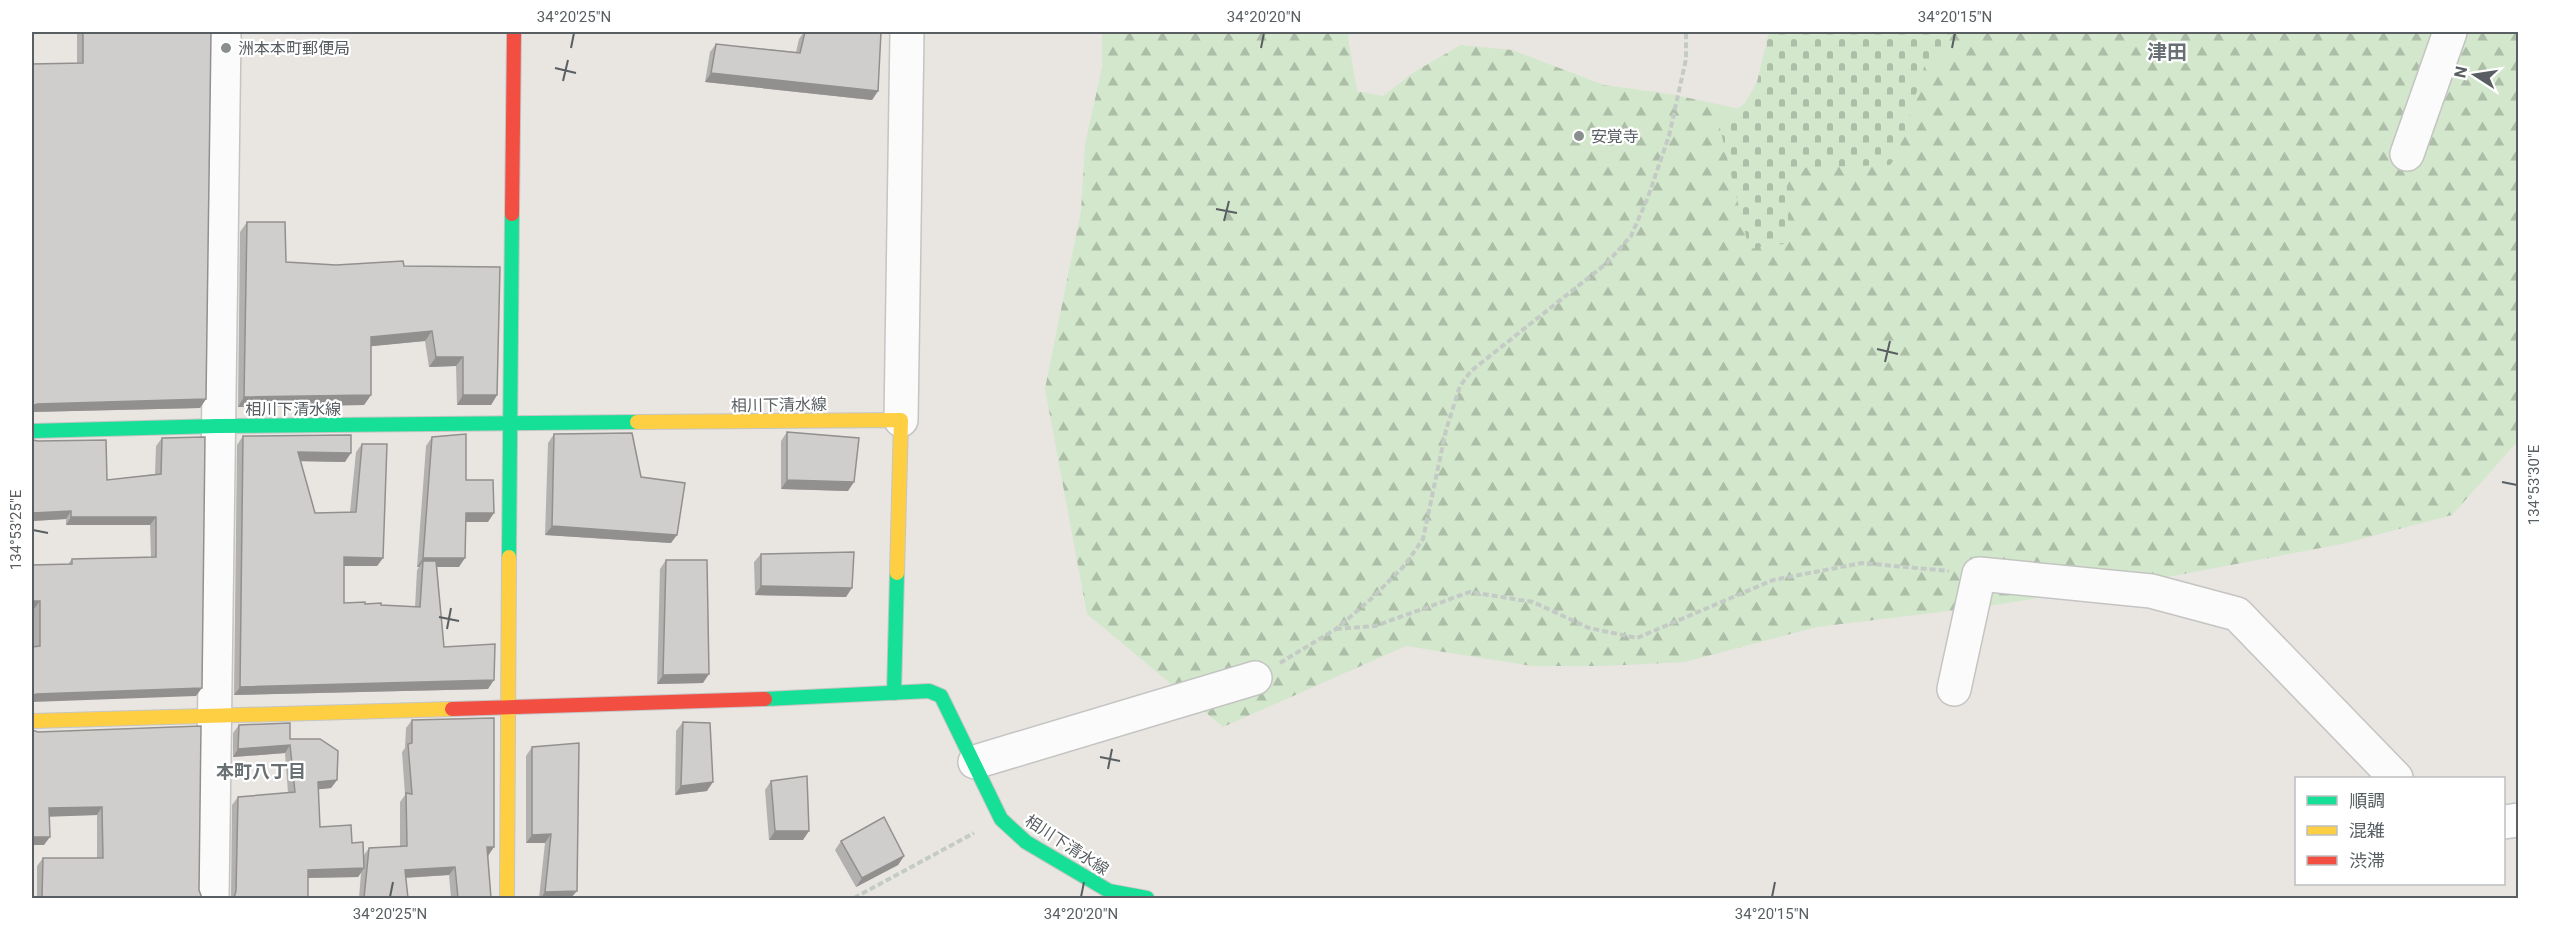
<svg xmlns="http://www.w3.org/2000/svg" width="2550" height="930" viewBox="0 0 2550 930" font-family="Roboto,'Noto Sans JP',sans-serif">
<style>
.forest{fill:url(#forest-firs)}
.cemetery{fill:url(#cemetery-stones)}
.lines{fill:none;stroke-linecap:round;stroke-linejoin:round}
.street-casing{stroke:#c4c4c3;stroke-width:36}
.fast-casing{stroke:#c5c5c5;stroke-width:16}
.slow-casing{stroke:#c5c5c5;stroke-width:16}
.jam-casing{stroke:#c5c5c5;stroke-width:16}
.path{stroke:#c4cbc6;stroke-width:4;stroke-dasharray:6 3;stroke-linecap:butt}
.street{stroke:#fcfbfb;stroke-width:33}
.fast{stroke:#16e098;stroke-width:14}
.slow{stroke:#ffcf43;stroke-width:14}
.jam{stroke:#f24e42;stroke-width:14}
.wall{fill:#b3b1af}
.shaded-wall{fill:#92908f}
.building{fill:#d0cecc;stroke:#92908f;stroke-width:1.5}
.ticks{fill:none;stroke:#585e61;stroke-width:2}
.poi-dot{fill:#8b8e8e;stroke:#fff;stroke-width:2}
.labels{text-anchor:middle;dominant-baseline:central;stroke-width:4.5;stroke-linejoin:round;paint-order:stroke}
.poi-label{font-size:16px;fill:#585e61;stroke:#fff;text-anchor:start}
.street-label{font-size:16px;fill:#585e61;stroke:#fff}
.neighbourhood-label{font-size:18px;font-weight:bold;fill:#697073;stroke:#fff}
.quarter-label{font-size:20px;font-weight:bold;fill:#697073;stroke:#fff}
.neatline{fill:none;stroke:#585e61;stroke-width:2}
.ticks-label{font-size:15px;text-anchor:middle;fill:#585e61}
</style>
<defs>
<pattern id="forest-firs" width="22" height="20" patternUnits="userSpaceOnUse" patternTransform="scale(1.5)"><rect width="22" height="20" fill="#d2e7cb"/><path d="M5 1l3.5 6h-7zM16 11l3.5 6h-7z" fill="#adbea8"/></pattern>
<pattern id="cemetery-stones" width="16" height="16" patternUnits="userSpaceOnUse" patternTransform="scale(1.5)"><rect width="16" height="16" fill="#d2e7cb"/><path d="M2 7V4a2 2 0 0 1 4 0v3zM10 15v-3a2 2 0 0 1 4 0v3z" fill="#adbea8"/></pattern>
</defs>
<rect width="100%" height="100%" fill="#e9e6e2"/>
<polygon class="forest" points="1102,32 1350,32 1348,37 1357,91 1383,96 1414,72 1461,45 1512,50 1604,85 1670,94 1745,110 1829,32 2518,32 2518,441 2452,515 2342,544 2173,576 1989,606 1817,627 1685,662 1605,666 1532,666 1406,646 1223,727 1087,614 1045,389 1081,211 1085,144 1102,68"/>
<polygon class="cemetery" points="1769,32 1951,32 1946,55 1925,64 1897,156 1890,165 1786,168 1789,243 1749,249 1719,124 1745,103 1757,82"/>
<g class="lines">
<g class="street-casing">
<g id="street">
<polyline points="2407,154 2450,32"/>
<polyline points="901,420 907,32"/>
<polyline points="1954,689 1979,574 2151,591 2237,614 2396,778"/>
<polyline points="975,762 1255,678"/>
<polyline points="2504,822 2518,820"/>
<polyline points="212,898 224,32"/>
</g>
</g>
<g class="fast-casing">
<g id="fast">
<polyline points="32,431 217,426 637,422"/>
<polyline points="509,557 512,214"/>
<polyline points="894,693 897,573"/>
<polyline points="765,699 929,691 941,696 1001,819 1026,842 1109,891 1147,898"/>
</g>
</g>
<g class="slow-casing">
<g id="slow">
<polyline points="637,422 901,420 897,573"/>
<polyline points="32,721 452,709"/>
<polyline points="507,898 509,557"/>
</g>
</g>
<g class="jam-casing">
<g id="jam">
<polyline points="512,214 514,32"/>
<polyline points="452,709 765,699"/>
</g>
</g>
<g class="path">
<polyline points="1336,629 1375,626 1470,592 1533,602 1589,628 1637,638 1773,580 1862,563 1949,571"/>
<polyline points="1280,663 1336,629 1371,599 1405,565 1423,539 1446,430 1460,386 1471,371 1607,263 1631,236 1648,197 1669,136 1686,59 1686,32"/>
<polyline points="854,898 974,833"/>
</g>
<use href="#street" class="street"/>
<use href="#fast" class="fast"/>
<use href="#slow" class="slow"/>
<use href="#jam" class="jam"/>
</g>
<g class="wall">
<polygon points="77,32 211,32 206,399 200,408 32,412 77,63"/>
<polygon points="804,32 881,32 878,91 872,100 705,82 710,52 716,44 796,52 799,39"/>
<polygon points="247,222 286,262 336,265 404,266 497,395 491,405 457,405 456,366 429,367 425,341 371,346 371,395 364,405 238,407 240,232"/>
<polygon points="787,432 848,491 781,489 781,441"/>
<polygon points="554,434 641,477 671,543 545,535 548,443"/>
<polygon points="243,436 345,462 300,461 315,513 350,512 356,452 362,444 383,558 377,566 344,566 344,603 415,607 417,570 419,567 417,567 426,446 432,437 466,480 488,522 466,522 459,567 437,567 444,647 488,689 234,695 237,445"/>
<polygon points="162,438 196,696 34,646 34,609 32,609 72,559 151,557 150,525 66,525 66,519 32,521 107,480 155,474 156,446"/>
<polygon points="761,554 846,597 755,595 754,562"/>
<polygon points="666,560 703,683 657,684 660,569"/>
<polygon points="412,720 488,856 491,898 451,898 449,875 406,878 408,898 359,898 361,873 358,877 308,878 308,898 231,898 232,805 238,797 288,793 285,753 233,757 233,733 239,725 290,739 337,780 331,788 318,789 320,827 352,843 364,855 369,848 400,846 400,802 405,795 402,752 405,748 406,728"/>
<polygon points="683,722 707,791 675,795 676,731"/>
<polygon points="32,730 199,890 202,898 37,898 37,866 43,858 97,858 97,815 49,816 44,845"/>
<polygon points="532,747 571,898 539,898 545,843 526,843 526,756"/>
<polygon points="771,781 803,840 769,840 765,790"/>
<polygon points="841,841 904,856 898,865 856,887 835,850"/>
</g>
<g class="shaded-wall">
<polygon points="711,73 878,91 872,100 705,82"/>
<polygon points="432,331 425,341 364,347 371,337"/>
<polygon points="436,357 463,357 456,366 429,367"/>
<polygon points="371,395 364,405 238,407 244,397"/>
<polygon points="463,395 497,395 491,405 457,405"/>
<polygon points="206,399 200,408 32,412 32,406 37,404"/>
<polygon points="298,452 351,453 345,462 292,461"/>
<polygon points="787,480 854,482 848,491 781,489"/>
<polygon points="71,511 66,519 32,521 32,513"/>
<polygon points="466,513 494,513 488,522 460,522"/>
<polygon points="71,517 156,517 150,525 66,525"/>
<polygon points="552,526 677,535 671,543 545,535"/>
<polygon points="344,557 383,558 377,566 338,566"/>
<polygon points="423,558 465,558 459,567 423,567 423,561 419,567 417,567"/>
<polygon points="761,586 852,588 846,597 755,595"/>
<polygon points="32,601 40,601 34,609 32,609"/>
<polygon points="709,674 703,683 657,684 663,675"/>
<polygon points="494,680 488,689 234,695 240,687"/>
<polygon points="202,688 196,696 32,702 32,696 36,694"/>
<polygon points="290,745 285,753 233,757 238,749"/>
<polygon points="337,780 331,788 312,790 318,782"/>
<polygon points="713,782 707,791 675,795 681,786"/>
<polygon points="102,807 97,815 43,817 49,808"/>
<polygon points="775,831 809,831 803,840 769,840"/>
<polygon points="551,834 545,843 526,843 532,835"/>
<polygon points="32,837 50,837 44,845 32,845"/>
<polygon points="487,847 494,847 488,856"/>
<polygon points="904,856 898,865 856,887 862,878"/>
<polygon points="455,867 449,875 398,878 405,870"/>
<polygon points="364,868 358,877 302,878 308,870"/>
<polygon points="577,891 571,898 541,898 545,892"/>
</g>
<g class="building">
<polygon points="83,32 211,32 206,399 37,404 32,406 32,64 83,63"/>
<polygon points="805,32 881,32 878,91 711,73 716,44 800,53"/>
<polygon points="247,222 285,222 286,262 336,265 403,261 404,266 500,267 497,395 463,395 463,357 436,357 432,331 371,337 371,395 244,397"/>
<polygon points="787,432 859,438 854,482 787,480"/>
<polygon points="632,433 641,477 685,483 677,535 552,526 554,434"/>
<polygon points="466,434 466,480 493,480 494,513 466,513 465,558 423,558 432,437"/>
<polygon points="351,435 351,453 298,452 315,513 356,512 362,444 387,444 383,558 344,557 344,603 365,602 365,604 381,603 381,605 420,607 423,561 436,561 444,647 495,644 494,680 240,687 243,436"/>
<polygon points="205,437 202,688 36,694 32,696 32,647 40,646 40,601 32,601 32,565 72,564 72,559 156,557 156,517 71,517 71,511 32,513 32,440 38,441 106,440 107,480 161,474 162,438"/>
<polygon points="854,552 852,588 761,586 761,554"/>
<polygon points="666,560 707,560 709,674 663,675"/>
<polygon points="494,718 494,847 487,847 491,898 458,898 455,867 405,870 408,898 364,898 369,848 407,846 406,793 412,794 408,744 412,743 412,720"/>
<polygon points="683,722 710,723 713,782 681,786"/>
<polygon points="290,723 290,739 320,739 338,751 337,780 318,782 320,827 351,825 352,843 363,842 364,868 308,870 308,898 234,898 236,891 238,797 295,792 290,745 238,749 239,725"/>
<polygon points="201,726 199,890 202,898 42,898 43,858 103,858 102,807 49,808 50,837 32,837 32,730 38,732"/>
<polygon points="579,743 577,891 545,892 551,834 532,835 532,747"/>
<polygon points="807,776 809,831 775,831 771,781"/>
<polygon points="884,817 904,856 862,878 841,841"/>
</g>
<path class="ticks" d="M571 48 574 33M1261 48 1264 33M1952 48 1955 33M555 68 576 73M563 81 568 60M1216 209 1237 213M1224 221 1229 201M1877 349 1898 354M1885 362 1890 341M2502 482 2517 485M33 530 48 533M439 617 459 621M447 629 451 608M1100 757 1120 761M1108 769 1112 749M390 897 393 882M1081 897 1084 882M1772 897 1775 882"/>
<g class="poi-dot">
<circle cx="226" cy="48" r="6"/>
<circle cx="1579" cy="136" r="6"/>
</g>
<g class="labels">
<g class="poi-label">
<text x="238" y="48">洲本本町郵便局</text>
<text x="1591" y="136">安覚寺</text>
</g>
<g class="street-label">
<text transform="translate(779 405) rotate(-1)">相川下清水線</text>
<text x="293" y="409">相川下清水線</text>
<text transform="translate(1067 845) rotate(33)">相川下清水線</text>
</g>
<g class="neighbourhood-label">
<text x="261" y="771">本町八丁目</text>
</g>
<g class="quarter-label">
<text x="2167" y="52">津田</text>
</g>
</g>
<rect width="2550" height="930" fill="none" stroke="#ffffff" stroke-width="66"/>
<rect x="2295" y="777" width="210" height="108" fill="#ffffff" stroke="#bcbfc0" stroke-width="1.5"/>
<rect x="2307" y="796" width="30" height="9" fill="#16e098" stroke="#bcbfc0" stroke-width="1.5"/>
<text x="2349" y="807" font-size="18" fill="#585e61">順調</text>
<rect x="2307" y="826" width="30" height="9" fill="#ffcf43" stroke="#bcbfc0" stroke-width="1.5"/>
<text x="2349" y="837" font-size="18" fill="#585e61">混雑</text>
<rect x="2307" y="856" width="30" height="9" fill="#f24e42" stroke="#bcbfc0" stroke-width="1.5"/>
<text x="2349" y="867" font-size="18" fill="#585e61">渋滞</text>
<g transform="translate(2475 75) rotate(282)" stroke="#ffffff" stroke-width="4.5" paint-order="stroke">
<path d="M0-4.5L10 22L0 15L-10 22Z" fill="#585e61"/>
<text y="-9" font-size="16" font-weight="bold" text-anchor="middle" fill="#585e61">N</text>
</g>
<rect x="33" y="33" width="2484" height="864" class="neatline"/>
<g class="ticks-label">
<text x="574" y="22">34°20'25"N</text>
<text x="1264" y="22">34°20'20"N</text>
<text x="1955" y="22">34°20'15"N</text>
<text transform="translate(2534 485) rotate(-90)" y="5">134°53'30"E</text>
<text transform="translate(16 530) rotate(-90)" y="5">134°53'25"E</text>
<text x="390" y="919">34°20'25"N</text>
<text x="1081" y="919">34°20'20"N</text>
<text x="1772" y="919">34°20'15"N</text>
</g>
</svg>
